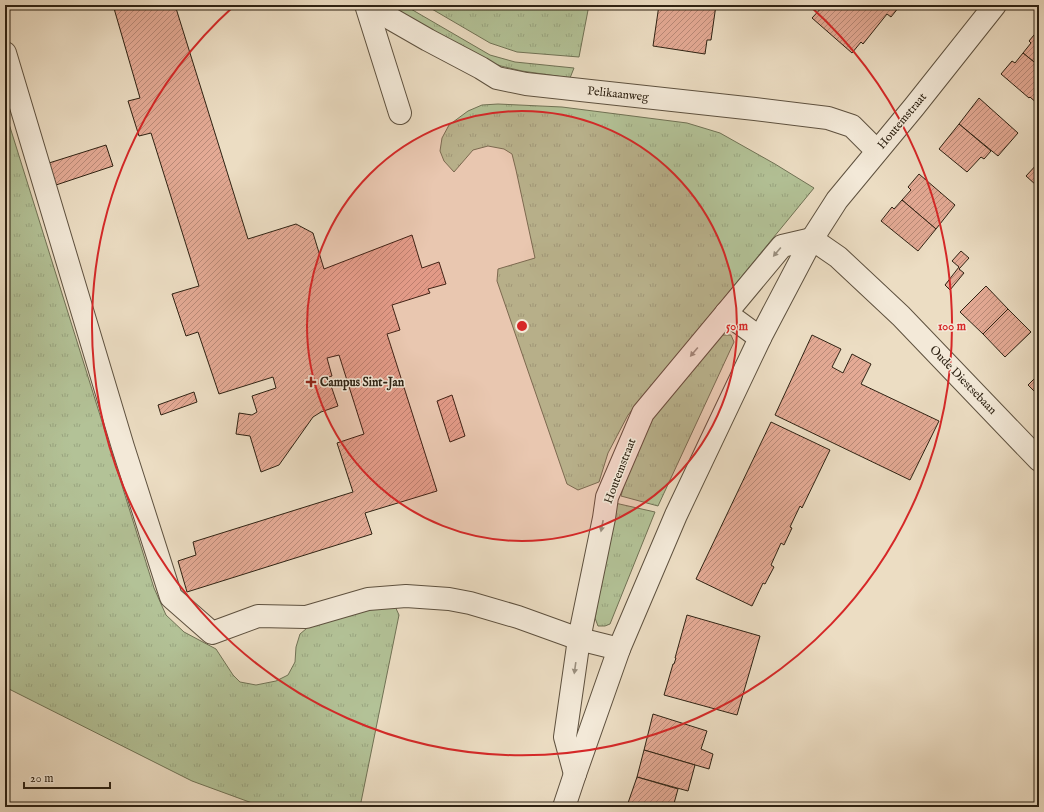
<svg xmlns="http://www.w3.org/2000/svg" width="1044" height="812" viewBox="0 0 1044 812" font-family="'IM FELL English',serif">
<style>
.grass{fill:url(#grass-tufts);stroke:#707255}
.building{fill:url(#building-hatch);stroke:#2e2213}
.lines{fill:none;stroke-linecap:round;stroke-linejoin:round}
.minor-casing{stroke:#5e513f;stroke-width:24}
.minor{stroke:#f3e9d8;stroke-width:22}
.oneway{fill:#9a8f7f}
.ring{fill:none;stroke:#d62828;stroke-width:2}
.poi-dot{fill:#8f2418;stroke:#f3e9d8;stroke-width:1.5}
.labels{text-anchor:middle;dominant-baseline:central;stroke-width:3;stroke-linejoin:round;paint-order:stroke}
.street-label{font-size:12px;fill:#2e2213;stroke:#f3e9d8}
.poi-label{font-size:12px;font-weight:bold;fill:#2e2213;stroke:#f3e9d8;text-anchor:start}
.centre{fill:#d62828;stroke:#f3e9d8;stroke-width:2}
.ring-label{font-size:12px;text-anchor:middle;font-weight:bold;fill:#d62828;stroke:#f3e9d8;stroke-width:3;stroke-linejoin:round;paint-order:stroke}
</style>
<defs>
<pattern id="grass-tufts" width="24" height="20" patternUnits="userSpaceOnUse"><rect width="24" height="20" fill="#b3c297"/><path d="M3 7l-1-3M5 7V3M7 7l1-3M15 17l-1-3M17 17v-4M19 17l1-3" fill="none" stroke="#9aa681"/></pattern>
<pattern id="building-hatch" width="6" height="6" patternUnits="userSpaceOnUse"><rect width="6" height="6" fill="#e4aa95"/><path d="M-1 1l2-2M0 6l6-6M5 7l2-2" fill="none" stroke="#b98a78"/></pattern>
</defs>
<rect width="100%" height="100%" fill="#ecddc3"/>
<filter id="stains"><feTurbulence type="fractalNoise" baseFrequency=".005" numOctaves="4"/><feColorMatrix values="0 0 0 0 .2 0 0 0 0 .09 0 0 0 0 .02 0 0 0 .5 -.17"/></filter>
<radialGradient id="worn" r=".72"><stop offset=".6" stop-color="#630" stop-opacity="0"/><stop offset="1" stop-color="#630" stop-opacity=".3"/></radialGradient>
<g class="grass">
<polygon points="387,5 404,5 490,55 515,62 574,68 570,78 522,71 501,66 481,59"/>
<polygon points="425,5 589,5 579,57 517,52 490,43"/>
<polygon points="498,104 562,107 687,123 720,133 775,164 814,188 628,415 608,453 599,482 578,490 567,484 497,281 498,269 535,258 516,170 512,154 504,149 488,146 473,150 454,172 444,161 440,151 442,138 449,125 468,111 482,105"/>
<polygon points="5,111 154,588 166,615 184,632 216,649 233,675 240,682 256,685 276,681 288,675 295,662 296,647 300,634 313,623 394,604 399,615 360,807 263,807 192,781 5,687"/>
<polygon points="719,335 731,335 734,342 658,506 621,496 635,443 651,419"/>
<polygon points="615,503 655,512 610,624 605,626 598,626 595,618"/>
</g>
<g class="building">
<polygon points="113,5 175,5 248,239 296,224 313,233 324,269 412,235 422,268 439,262 446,284 428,289 430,293 392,305 400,330 387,334 437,491 365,513 372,534 187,592 178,561 196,555 193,542 353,492 337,443 364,434 339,355 327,358 332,376 328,377 338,406 321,412 313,417 279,465 261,472 250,436 236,434 239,413 252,415 257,412 252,396 276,388 273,377 219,394 198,332 186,336 172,294 199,286 151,133 139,136 128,101 140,98"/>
<polygon points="659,5 716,5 711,40 707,40 705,54 653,46"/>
<polygon points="824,5 904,5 901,8 899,7 891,17 887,14 863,44 861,42 852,53 812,18"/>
<polygon points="1039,29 1039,66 1023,53 1031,43 1029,41"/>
<polygon points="1023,53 1039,66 1039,105 1030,97 1029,98 1001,74 1012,61 1015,63"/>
<polygon points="979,98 1018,133 998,156 959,124"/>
<polygon points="959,124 991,151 984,159 981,157 967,172 939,149"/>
<polygon points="106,145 113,166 56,185 49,163"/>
<polygon points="1039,162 1039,182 1036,185 1026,176"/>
<polygon points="919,174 955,205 936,229 902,200 911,190 908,187"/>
<polygon points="902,200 936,229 918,251 881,221 892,207 894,209"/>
<polygon points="961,251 969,258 959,269 964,273 950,290 945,285 959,267 952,261"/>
<polygon points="986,286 1008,309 983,334 960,312"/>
<polygon points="1008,309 1031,332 1005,357 983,334"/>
<polygon points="812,335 841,349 832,367 843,373 852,354 871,364 861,384 939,421 910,480 775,415"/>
<polygon points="1039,374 1039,396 1028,385"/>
<polygon points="194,392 197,402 161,415 158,405"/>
<polygon points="452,395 465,436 450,442 437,401"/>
<polygon points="771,422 830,450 802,508 800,506 790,527 792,528 784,545 781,543 771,565 774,567 765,584 763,583 752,606 696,579"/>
<polygon points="687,615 760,636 737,715 664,695 673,664 674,664 676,658 675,658"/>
<polygon points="653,714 707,731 701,749 713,754 709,769 644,750"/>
<polygon points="644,750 695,765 688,791 637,777"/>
<polygon points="637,777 678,789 673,807 642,807 628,803"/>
<polygon points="628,803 642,807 627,807"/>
</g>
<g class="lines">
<g class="minor-casing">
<g id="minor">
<polyline points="366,5 400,113"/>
<polyline points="367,5 428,40 481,68 497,78 526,84 755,109 828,118 852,126 877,151"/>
<polyline points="5,53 123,447 171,597 212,633 258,616 306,617 368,599 406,596 449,599 470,603 518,617 579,639 619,649"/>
<polyline points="812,239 838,257 901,316 1039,460"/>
<polyline points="726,313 760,338"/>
<polyline points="575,774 565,737 579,639 604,518 607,497 643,413 782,246 812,239"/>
<polyline points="564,807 575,774 619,649 676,515 760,338 812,239 837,200 914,107 995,5"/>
</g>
</g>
<use href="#minor" class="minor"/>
</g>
<defs><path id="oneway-solid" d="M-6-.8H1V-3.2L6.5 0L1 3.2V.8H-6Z"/></defs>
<g class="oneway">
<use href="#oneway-solid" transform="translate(777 252) rotate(130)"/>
<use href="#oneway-solid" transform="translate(694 352) rotate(130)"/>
<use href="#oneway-solid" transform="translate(602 526) rotate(101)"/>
<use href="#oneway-solid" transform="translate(575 668) rotate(98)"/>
</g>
<circle cx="522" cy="326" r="215" fill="#d62828" fill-opacity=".12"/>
<g class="ring">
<circle cx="522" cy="326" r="215"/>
<path d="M810 6A430 430 0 1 1 234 6"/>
</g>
<path class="poi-dot" d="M309 376h4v4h4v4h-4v4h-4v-4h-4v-4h4z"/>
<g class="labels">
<g class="street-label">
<text transform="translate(618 94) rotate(6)">Pelikaanweg</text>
<text transform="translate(902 121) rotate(-50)">Houtemstraat</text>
<text transform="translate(963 380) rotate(46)">Oude Diestsebaan</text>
<text transform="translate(620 471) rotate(-69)">Houtemstraat</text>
</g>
<g class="poi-label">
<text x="320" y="382">Campus Sint-Jan</text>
</g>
</g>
<circle cx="522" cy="326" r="6" class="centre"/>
<g class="ring-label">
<text x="737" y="330">50 m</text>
<text x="952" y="330">100 m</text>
</g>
<rect width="1044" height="812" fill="none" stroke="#ecddc3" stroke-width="20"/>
<rect x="6" y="6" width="1032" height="800" fill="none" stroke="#2e2213" stroke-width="2"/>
<rect x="10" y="10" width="1024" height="792" fill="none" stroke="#2e2213"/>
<path d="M24 782v6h86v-6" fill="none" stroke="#2e2213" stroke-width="2"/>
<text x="30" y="782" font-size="12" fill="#2e2213" stroke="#f3e9d8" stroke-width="3" paint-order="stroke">20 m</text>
<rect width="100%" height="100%" filter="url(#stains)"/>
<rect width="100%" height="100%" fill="url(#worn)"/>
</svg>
